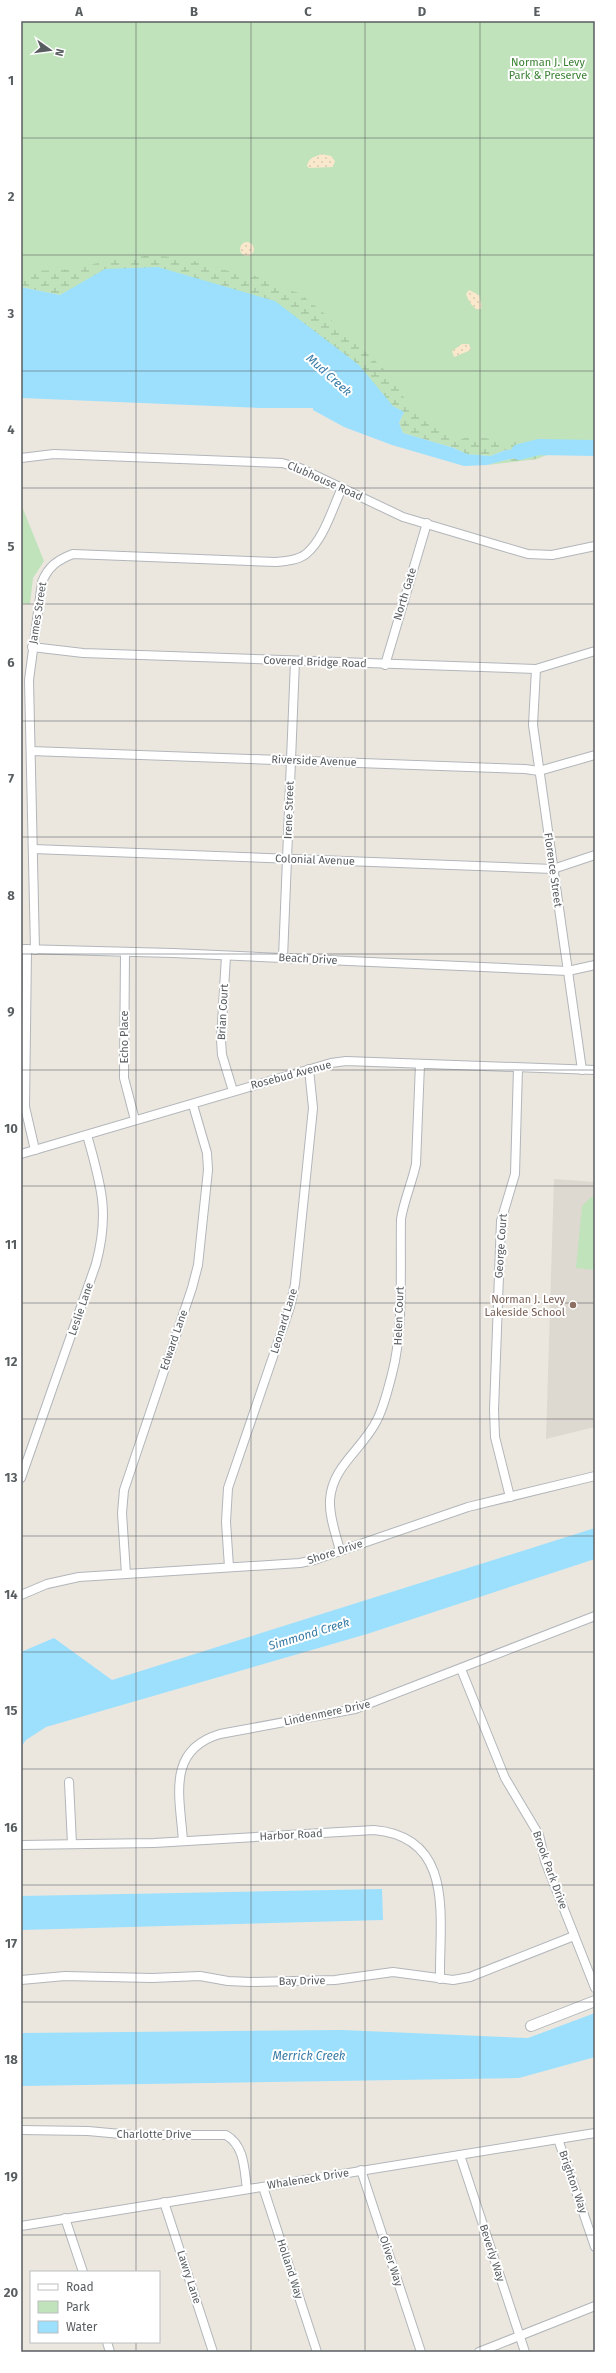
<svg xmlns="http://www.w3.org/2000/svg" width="616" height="2373" viewBox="0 0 616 2373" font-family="'Fira Sans',sans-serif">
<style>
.education{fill:#ddd8d0}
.green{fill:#c0e3bb}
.wetland{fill:url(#wetland-marsh)}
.sand{fill:url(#sand-dots)}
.water{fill:#9ce0fe}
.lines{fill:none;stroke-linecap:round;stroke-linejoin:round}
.river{stroke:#9ce0fe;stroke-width:16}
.minor-casing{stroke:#b2b6ba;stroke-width:10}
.tertiary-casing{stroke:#b2b6ba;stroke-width:12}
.minor{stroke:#fff;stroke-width:8}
.tertiary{stroke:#fff;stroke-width:10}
.grid{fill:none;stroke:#585d60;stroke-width:1;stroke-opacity:0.55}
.education-dot{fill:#8d6e63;stroke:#fff;stroke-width:1.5}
.labels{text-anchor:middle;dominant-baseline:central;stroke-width:4;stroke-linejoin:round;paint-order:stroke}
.park-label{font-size:11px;fill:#3c8235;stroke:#fff}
.street-label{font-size:11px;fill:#585d60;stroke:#fff}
.education-label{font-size:11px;fill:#785e54;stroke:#fff;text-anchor:end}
.water-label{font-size:12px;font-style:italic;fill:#397ca6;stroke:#fff}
.neatline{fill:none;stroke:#585d60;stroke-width:1.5}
.grid-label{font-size:13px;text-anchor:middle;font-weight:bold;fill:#585d60}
</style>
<defs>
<pattern id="wetland-marsh" width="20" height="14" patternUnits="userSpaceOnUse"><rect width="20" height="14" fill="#c0e3bb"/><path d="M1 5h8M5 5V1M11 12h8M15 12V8" fill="none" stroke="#9fbb9b"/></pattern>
<pattern id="sand-dots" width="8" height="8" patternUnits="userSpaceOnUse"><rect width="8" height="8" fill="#f9e8cc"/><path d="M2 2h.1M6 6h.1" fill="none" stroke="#d8c9b2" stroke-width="1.8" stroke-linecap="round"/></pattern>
</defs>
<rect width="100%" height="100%" fill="#ebe7df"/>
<polygon class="education" points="554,1179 595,1182 595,1427 546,1439"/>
<g class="green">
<polygon points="21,21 595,21 595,455 457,444 393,406 275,301 21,287"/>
<polygon points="21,504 44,561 33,578 30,604 21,603"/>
<polygon points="591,1197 595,1197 595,1270 576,1268 582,1206"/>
</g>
<polygon class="wetland" points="151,255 190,259 208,267 256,276 285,289 299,293 325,314 389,374 410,407 427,423 458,440 472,436 502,441 542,442 556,451 537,459 487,465 530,454 539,448 506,450 490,456 467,454 454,448 403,433 399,423 404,412 393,406 359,365 105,269 60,295 21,287 21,277 35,271 78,269 104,261"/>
<g class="sand">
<path d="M322 154 331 156 335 161 333 167 309 168 307 166C309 157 314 157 322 154Z"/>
<circle cx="247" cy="249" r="7"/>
<path d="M469 290 479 295 482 307 479 310C473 309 468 300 466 294Z"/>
<polygon points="462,344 469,344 471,350 454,357 452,351"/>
</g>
<g class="water">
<polygon points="158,267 275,301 359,365 393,406 404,412 399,423 403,433 454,448 467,454 490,456 506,450 539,447 530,454 487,465 464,466 392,445 344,427 313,410 313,408 261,408 21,398 21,287 60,295 105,269"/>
<polygon points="595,1528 595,1559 367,1634 46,1727 26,1740 21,1747 21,1652 54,1638 112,1680"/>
<polygon points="382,1889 383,1920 21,1930 21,1896"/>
<polygon points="595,2013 595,2057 519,2078 21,2086 21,2033 342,2030 528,2038"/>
</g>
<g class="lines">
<polyline class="river" points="519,452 539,447 595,448"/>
<g class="minor-casing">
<g id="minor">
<polyline points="21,458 54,454 282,463 300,468 403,517 504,547 528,554 552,555 595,546"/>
<polyline points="32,647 83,653 536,669 595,651"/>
<polyline points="385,665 427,523"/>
<polyline points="536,669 533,725 582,1070"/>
<polyline points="31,751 525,769 539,771 595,755"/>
<polyline points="33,849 553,869 595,855"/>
<polyline points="21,949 173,953 568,971 595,965"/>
<polyline points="27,949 25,1107 35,1150"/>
<path d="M35 950 29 680 42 582C48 567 57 560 73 554L276 562C287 561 298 560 306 554 324 539 332 509 342 488"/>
<polyline points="125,952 124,1078 135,1120"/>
<polyline points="226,956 221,1040 222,1055 233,1091"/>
<polyline points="283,958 295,661"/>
<polyline points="21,1154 331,1063 346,1061 595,1070"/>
<path d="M21 1478 96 1264C110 1212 101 1185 87 1135"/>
<polyline points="510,1497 495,1437 494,1410 501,1221 515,1174 518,1068"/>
<path d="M340 1551C336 1534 329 1517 330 1500 332 1466 363 1449 377 1420 384 1407 388 1389 392 1374 404 1330 400 1266 401 1219 404 1200 412 1183 416 1164L420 1064"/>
<polyline points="229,1567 226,1522 228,1488 290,1307 295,1284 313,1108 309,1069"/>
<polyline points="126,1574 122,1513 124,1490 192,1288 198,1265 208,1170 207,1153 193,1105"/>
<polyline points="21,1595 47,1584 79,1577 300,1563 314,1560 468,1507 595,1476"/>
<polyline points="461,1669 505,1778 539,1835 545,1861 595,1988"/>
<polyline points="69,1782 72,1844"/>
<path d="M183 1841C180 1797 166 1750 220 1734L355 1709 595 1616"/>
<path d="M21 1845 154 1843 374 1830C456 1837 439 1919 440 1979"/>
<polyline points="21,1980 65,1976 152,1978 200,1976 228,1981 250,1982 335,1980 393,1972 453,1980 470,1977 574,1936"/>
<path d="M21 2130 88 2131 132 2135H226C245 2146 244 2169 247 2189"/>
<polyline points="558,2139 595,2247"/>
<polyline points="460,2155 525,2352"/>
<polyline points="361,2170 421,2352"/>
<polyline points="263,2187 317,2352"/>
<polyline points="164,2202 213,2352"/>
<polyline points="65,2218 83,2272"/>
<polyline points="21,2226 595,2133"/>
<polyline points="107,2342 110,2352"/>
<polyline points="479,2352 595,2306"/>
</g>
</g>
<g class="tertiary-casing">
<polyline id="tertiary" points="531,2026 595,2001"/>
</g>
<use href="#minor" class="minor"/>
<use href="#tertiary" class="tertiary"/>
</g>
<path class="grid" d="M136 21V2272M251 21V2352M365 21V2352M480 21V2352M21 138H595M21 255H595M21 371H595M21 488H595M21 604H595M21 721H595M21 837H595M21 954H595M21 1070H595M21 1186H595M21 1303H595M21 1419H595M21 1536H595M21 1652H595M21 1769H595M21 1885H595M21 2002H595M21 2118H595M21 2235H595M136 2342V2352"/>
<circle class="education-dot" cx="573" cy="1305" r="4"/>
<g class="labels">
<g class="park-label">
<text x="548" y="62">Norman J. Levy<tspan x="548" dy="13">Park &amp; Preserve</tspan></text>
</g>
<g class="street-label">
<text transform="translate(325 481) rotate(24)">Clubhouse Road</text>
<text transform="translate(405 594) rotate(-73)">North Gate</text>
<text transform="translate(38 613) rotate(-81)">James Street</text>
<text transform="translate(315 662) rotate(2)">Covered Bridge Road</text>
<text transform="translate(314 761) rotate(2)">Riverside Avenue</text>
<text transform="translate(289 810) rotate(-88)">Irene Street</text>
<text transform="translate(315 860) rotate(2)">Colonial Avenue</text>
<text transform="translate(553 870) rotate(82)">Florence Street</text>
<text transform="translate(308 959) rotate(3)">Beach Drive</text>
<text transform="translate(223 1012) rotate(-87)">Brian Court</text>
<text transform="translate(124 1037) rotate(-90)">Echo Place</text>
<text transform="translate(291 1075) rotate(-15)">Rosebud Avenue</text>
<text transform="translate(501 1246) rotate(-86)">George Court</text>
<text transform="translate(81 1309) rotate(-71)">Leslie Lane</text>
<text transform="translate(399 1316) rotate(-88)">Helen Court</text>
<text transform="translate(284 1321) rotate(-73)">Leonard Lane</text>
<text transform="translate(174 1340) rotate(-71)">Edward Lane</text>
<text transform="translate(335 1552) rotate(-18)">Shore Drive</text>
<text transform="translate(327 1713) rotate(-12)">Lindenmere Drive</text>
<text transform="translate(291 1835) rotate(-3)">Harbor Road</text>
<text transform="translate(550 1870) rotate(70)">Brook Park Drive</text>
<text transform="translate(302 1981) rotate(-1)">Bay Drive</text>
<text x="154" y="2134">Charlotte Drive</text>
<text transform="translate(308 2179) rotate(-9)">Whaleneck Drive</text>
<text transform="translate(573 2182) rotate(71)">Brighton Way</text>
<text transform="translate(492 2253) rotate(72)">Beverly Way</text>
<text transform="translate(391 2261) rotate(72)">Oliver Way</text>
<text transform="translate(290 2269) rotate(72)">Holland Way</text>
<text transform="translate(189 2277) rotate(72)">Lawry Lane</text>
</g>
<g class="education-label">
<text x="565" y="1299">Norman J. Levy<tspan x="565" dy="13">Lakeside School</tspan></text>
</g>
<g class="water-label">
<text transform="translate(329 375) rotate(42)">Mud Creek</text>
<text transform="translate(309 1634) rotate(-17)">Simmond Creek</text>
<text x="309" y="2056">Merrick Creek</text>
</g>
</g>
<rect width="616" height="2373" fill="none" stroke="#ffffff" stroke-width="44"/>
<rect x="30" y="2271" width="130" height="72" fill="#ffffff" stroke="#bcbebf"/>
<rect x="38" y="2284" width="20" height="6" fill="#ffffff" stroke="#bcbebf"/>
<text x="66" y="2291" font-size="12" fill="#585d60">Road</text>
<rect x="38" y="2301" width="20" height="12" fill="#c0e3bb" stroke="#bcbebf"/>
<text x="66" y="2311" font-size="12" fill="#585d60">Park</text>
<rect x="38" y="2321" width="20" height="12" fill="#9ce0fe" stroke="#bcbebf"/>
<text x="66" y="2331" font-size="12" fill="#585d60">Water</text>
<g transform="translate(50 50) rotate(104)" stroke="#ffffff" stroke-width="3" paint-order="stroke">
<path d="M0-3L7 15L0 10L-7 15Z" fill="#585d60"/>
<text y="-6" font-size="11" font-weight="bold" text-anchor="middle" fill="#585d60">N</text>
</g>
<rect x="22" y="22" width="572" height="2329" class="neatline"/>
<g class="grid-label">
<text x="79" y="16">A</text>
<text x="194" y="16">B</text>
<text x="308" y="16">C</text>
<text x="422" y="16">D</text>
<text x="537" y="16">E</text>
<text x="11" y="85">1</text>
<text x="11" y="201">2</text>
<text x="11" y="318">3</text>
<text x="11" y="434">4</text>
<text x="11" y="551">5</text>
<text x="11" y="667">6</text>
<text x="11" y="783">7</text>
<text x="11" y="900">8</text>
<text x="11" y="1016">9</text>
<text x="11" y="1133">10</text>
<text x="11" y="1249">11</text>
<text x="11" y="1366">12</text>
<text x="11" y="1482">13</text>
<text x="11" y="1599">14</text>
<text x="11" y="1715">15</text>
<text x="11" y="1832">16</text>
<text x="11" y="1948">17</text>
<text x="11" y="2064">18</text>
<text x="11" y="2181">19</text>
<text x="11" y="2297">20</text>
</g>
</svg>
